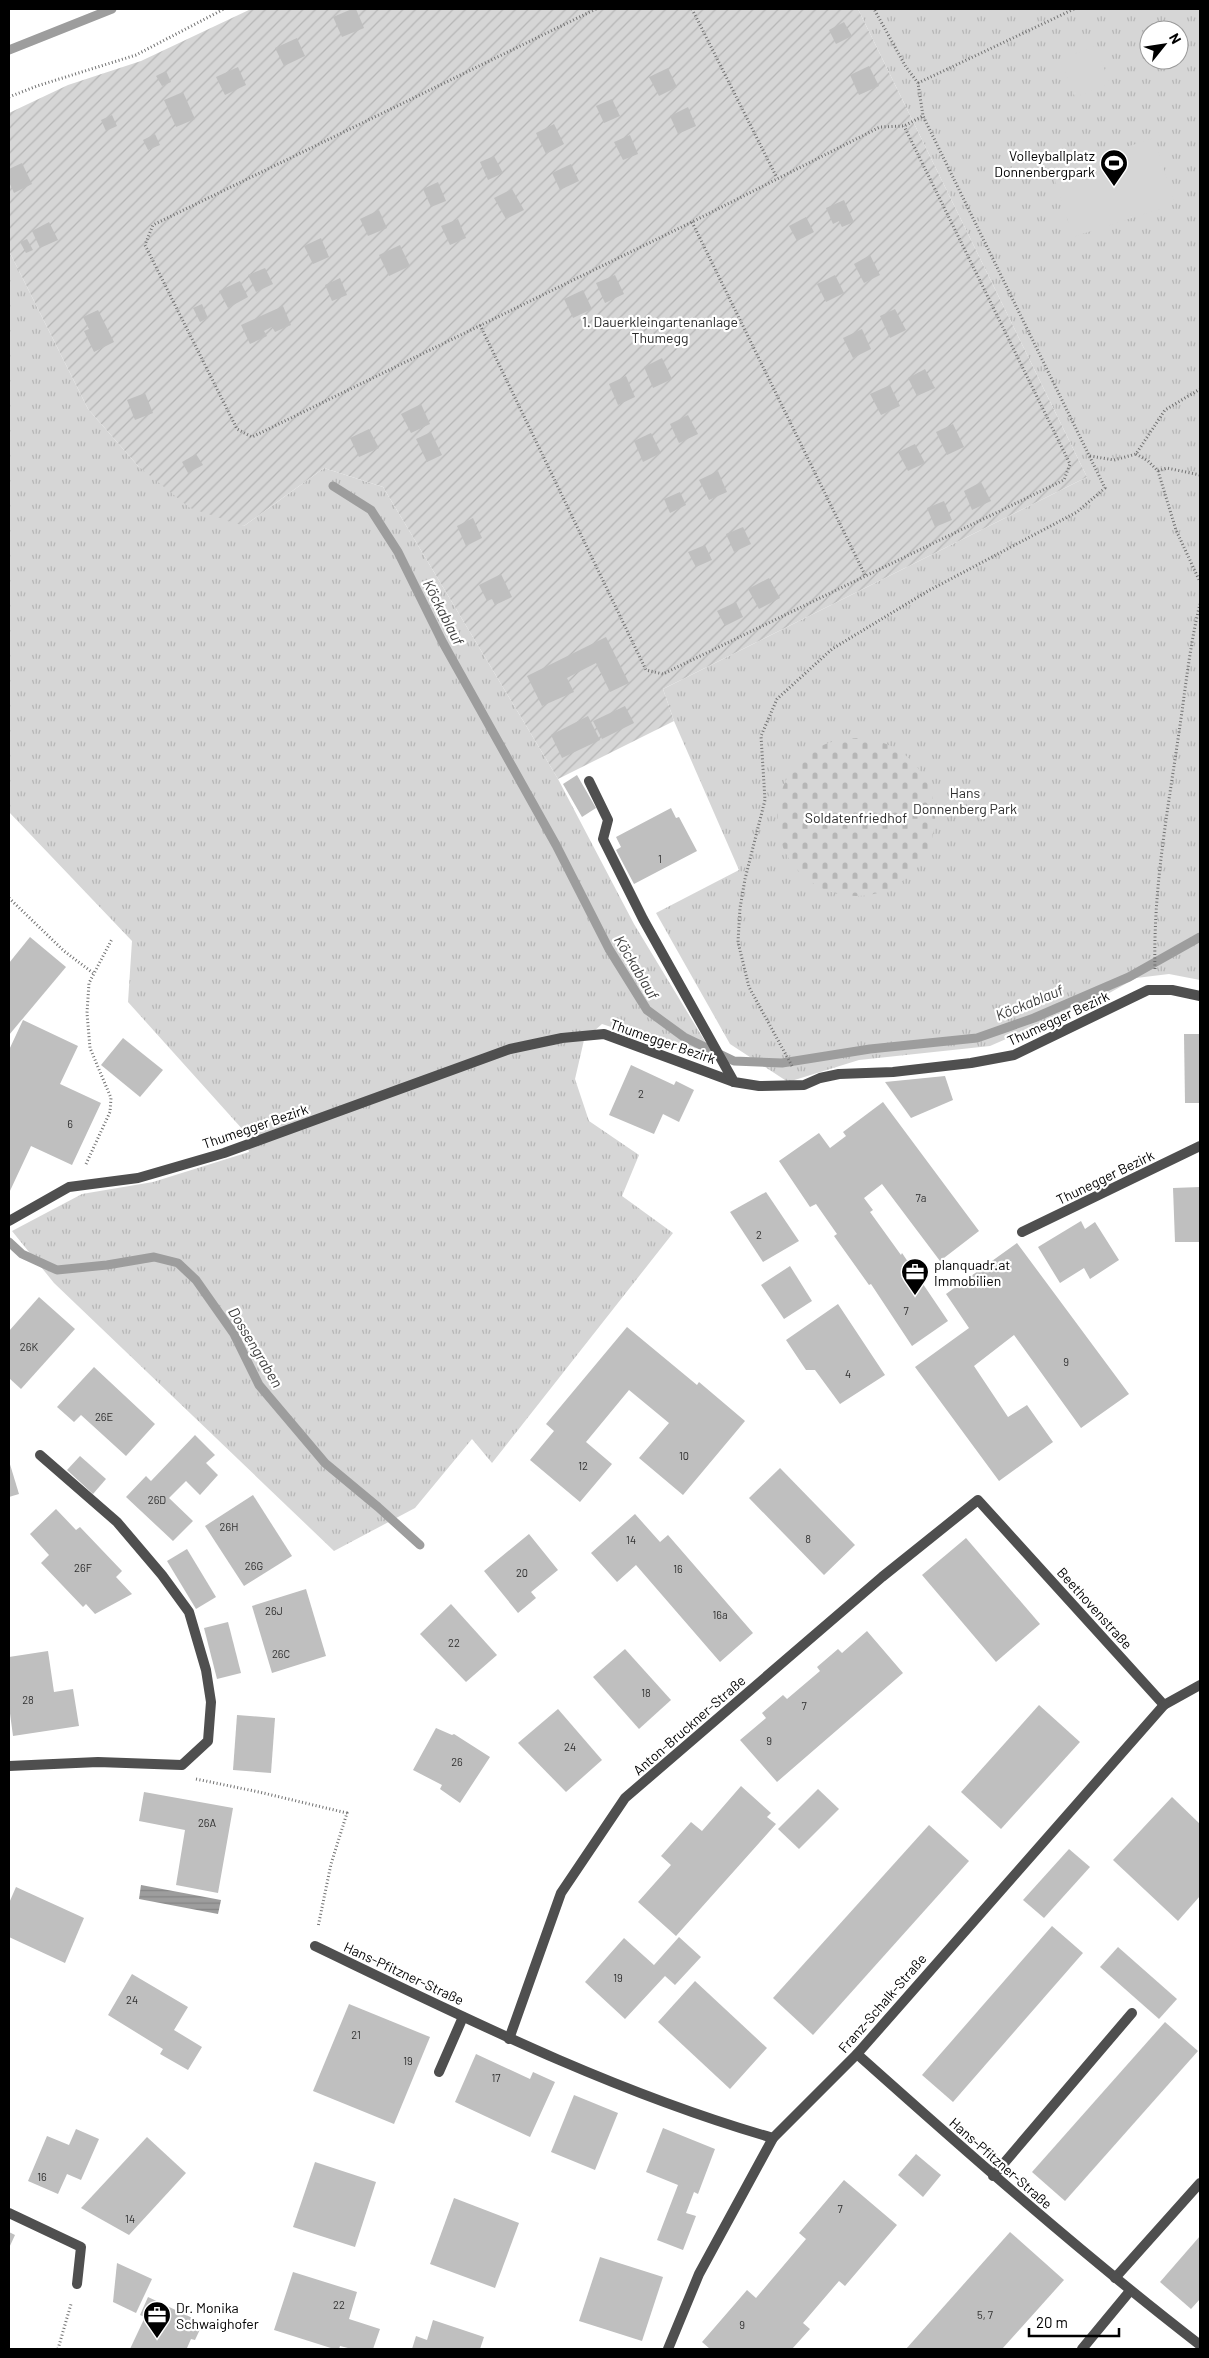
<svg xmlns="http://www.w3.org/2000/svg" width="1209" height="2358" viewBox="0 0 1209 2358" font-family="Barlow,sans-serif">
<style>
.grass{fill:url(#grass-tufts);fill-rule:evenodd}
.cemetery{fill:url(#cemetery-stones)}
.garden{fill:url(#garden-furrows)}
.pitch{fill:#d6d6d6}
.water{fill:url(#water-rules)}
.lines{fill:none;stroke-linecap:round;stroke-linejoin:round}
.stream{stroke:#9d9d9d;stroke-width:9}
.building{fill:#bfbfbf}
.path{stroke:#717171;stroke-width:3;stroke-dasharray:1 2.5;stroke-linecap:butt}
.service{stroke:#4f4f4f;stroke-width:10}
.minor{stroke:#4f4f4f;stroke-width:10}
.labels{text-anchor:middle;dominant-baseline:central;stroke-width:4.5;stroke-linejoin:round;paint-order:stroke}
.number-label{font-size:11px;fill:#303030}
.poi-label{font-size:14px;fill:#000;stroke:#fff;text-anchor:start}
.park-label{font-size:14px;fill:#2d2d2d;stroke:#fff}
.street-label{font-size:14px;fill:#000;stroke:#fff}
.water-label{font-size:15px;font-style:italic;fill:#3e3e3e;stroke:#fff}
</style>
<defs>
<pattern id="grass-tufts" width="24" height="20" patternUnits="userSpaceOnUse" patternTransform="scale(1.25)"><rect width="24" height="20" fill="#d6d6d6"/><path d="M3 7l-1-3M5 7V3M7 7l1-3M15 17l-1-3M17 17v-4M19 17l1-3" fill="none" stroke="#b6b6b6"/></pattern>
<pattern id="cemetery-stones" width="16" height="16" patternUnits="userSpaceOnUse" patternTransform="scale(1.25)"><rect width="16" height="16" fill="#d6d6d6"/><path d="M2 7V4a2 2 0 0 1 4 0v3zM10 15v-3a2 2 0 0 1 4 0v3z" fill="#b6b6b6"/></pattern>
<pattern id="garden-furrows" width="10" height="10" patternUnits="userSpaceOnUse" patternTransform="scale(1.25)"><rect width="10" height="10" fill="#d6d6d6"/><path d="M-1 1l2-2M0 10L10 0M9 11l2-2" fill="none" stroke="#b6b6b6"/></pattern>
<pattern id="water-rules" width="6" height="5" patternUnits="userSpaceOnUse" patternTransform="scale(1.25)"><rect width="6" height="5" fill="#9d9d9d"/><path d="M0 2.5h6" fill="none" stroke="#858585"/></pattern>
</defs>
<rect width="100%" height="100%" fill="#fff"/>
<g class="grass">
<path d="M858 9H1200V980L1169 974 1136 978 1104 996 990 1046 859 1060 788 1082 730 1044 656 913 739 870 674 721 663 689 1087 477ZM1149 30H1179V60H1149Z"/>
<polygon points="9,251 88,409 138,466 244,526 324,468 383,487 558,779 634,924 706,1043 703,1057 602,1024 584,1040 575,1079 589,1121 639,1155 622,1196 673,1233 492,1463 472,1439 415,1508 334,1551 54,1283 12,1231 82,1194 153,1182 249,1152 244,1131 128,1002 132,941 9,812"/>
</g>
<circle class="cemetery" cx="856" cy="817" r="79"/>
<polygon class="garden" points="251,9 858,9 1087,477 663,689 674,721 558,779 383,487 324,468 244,526 190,508 138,466 88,409 9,251 9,113 68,85 141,61"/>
<g class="pitch">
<polygon points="1096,46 1110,84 1075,97 1060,59"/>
<polygon points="1154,138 1175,204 1073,237 1052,171"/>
</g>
<polygon class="water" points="141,1885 221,1900 218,1914 139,1899"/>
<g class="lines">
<g class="stream">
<polyline points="9,50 112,9"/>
<polyline points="333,486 371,510 398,552 442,641 556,845 609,949 647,1010 684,1037 734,1061 782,1063 870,1049 977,1038 1034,1018 1129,977 1200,937"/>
<polyline points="9,1242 22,1254 57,1270 107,1265 154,1257 178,1263 196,1280 234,1334 259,1385 325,1463 378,1507 420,1545"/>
</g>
</g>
<g class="building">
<polygon points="352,9 356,9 364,28 342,37 333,17"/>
<polygon points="844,22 852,36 836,44 829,30"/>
<polygon points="297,38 305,56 284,66 275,48"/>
<polygon points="869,66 879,86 859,95 850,75"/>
<polygon points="238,67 246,85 225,95 216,77"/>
<polygon points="668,68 677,87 659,96 649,77"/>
<polygon points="166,71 171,82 162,86 156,76"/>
<polygon points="183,92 195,119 176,127 164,100"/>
<polygon points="612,99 620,116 604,123 596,106"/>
<polygon points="688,107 696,126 678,134 670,116"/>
<polygon points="112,115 117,126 106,131 101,120"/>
<polygon points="554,124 564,144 546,154 536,133"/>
<polygon points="155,134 160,145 148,150 143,140"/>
<polygon points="630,135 638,154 623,160 614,142"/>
<polygon points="494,156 503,173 488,180 480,162"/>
<polygon points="22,163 32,184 14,193 9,182 9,169"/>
<polygon points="571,164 579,181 560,190 552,173"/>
<polygon points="438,182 446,201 431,207 423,189"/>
<polygon points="512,189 524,210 506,219 494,198"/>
<polygon points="844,200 854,222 842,227 839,221 833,224 826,208"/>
<polygon points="379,210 387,228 368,236 360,219"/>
<polygon points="806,217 814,232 797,241 789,226"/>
<polygon points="458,219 466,238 450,245 441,226"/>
<polygon points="49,222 58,240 40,248 32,231"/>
<polygon points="321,238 329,257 313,264 304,246"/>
<polygon points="27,239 33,250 26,253 20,242"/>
<polygon points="400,245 410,266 389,276 379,255"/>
<polygon points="870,255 880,275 864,283 854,264"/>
<polygon points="265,268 273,284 256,292 248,275"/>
<polygon points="615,275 624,294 605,303 596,283"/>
<polygon points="835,275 844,293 826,302 817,284"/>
<polygon points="340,278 347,295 332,301 325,285"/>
<polygon points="240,281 248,297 228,308 219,291"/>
<polygon points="583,290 592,309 573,318 564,299"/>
<polygon points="202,304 208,318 200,322 193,308"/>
<polygon points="283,306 291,325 275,332 272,327 264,331 267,336 250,344 241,325"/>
<polygon points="895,309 906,330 890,338 880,316"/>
<polygon points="98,310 114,342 94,352 84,331 89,329 83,317"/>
<polygon points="862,329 871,349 853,358 843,338"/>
<polygon points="662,358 672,379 653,388 644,367"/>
<polygon points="925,369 935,388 917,396 908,378"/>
<polygon points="626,376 635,397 618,405 609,384"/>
<polygon points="890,385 900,406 881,415 870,394"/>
<polygon points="145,393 153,413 135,420 127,400"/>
<polygon points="421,404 430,424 411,433 401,414"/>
<polygon points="688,415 698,434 679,443 670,424"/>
<polygon points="953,424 964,447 947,455 936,432"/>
<polygon points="369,429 379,448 359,457 350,438"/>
<polygon points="431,432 442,455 427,462 416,439"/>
<polygon points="651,433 661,453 643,462 634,441"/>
<polygon points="915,444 925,463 908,471 898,452"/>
<polygon points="196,454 203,465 188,473 182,462"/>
<polygon points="718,471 727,492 709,500 699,480"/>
<polygon points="981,482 991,501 972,510 964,491"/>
<polygon points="680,492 686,505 670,513 664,499"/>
<polygon points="944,501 952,520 935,527 927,508"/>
<polygon points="473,518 482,538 466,546 457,526"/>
<polygon points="743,527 751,544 734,552 726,534"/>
<polygon points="705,545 712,560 696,567 688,552"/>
<polygon points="501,574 512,597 495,605 492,599 487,601 479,585"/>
<polygon points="769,578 780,598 759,609 748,589"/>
<polygon points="736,602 743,617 725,626 717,611"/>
<polygon points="606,637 629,683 610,692 596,663 567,678 574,692 542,706 527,676"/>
<polygon points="625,706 634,723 602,739 593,721"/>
<polygon points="588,716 600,740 562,758 551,735"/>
<polygon points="577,775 596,808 582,817 563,784"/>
<polygon points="671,808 676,818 679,817 697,851 634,884 616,850 621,847 616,837"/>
<polygon points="30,937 66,967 9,1035 9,963"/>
<polygon points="23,1020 78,1046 60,1084 101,1103 72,1165 31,1146 9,1193 9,1050"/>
<polygon points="1184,1034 1200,1034 1200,1103 1185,1103"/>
<polygon points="123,1038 163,1070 140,1097 101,1065"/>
<polygon points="631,1065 674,1085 676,1081 694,1090 679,1122 663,1114 654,1134 609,1115"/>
<polygon points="945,1076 953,1100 911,1118 885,1082"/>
<polygon points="883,1102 979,1231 940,1261 882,1184 864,1198 873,1210 870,1212 901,1255 902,1253 948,1321 912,1346 871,1284 869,1285 834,1236 837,1234 816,1204 810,1207 779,1161 819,1133 830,1148 846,1136 843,1132"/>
<polygon points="1200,1187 1200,1242 1175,1242 1173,1188"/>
<polygon points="766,1192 799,1241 763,1262 730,1212"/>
<polygon points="1081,1221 1085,1229 1095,1222 1119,1260 1090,1279 1084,1268 1060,1283 1038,1247"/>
<polygon points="1017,1243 1129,1394 1081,1428 1014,1335 974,1366 1008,1417 1027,1405 1053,1442 999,1481 915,1367 969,1328 946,1294"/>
<polygon points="790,1266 812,1301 784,1319 761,1285"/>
<polygon points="39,1297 75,1329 21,1389 9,1378 9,1331"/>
<polygon points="838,1304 885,1375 840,1404 815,1370 806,1370 786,1340"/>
<polygon points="627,1327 697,1385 699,1382 745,1421 683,1495 639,1458 669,1423 629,1390 586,1442 612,1464 580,1502 530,1460 554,1431 546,1424"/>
<polygon points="94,1367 155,1424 126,1456 81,1415 74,1422 57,1407"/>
<polygon points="195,1435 215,1455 206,1463 218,1475 200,1495 186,1481 169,1498 193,1521 173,1541 126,1497 146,1476 151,1481"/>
<polygon points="80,1456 106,1479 93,1494 67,1470"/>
<polygon points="9,1461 19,1494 9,1497"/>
<polygon points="780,1468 855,1545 824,1575 749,1498"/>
<polygon points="253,1495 292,1556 244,1586 205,1526"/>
<polygon points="56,1509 76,1530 80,1527 122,1571 116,1577 132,1594 95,1614 86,1604 83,1607 41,1563 49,1555 30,1534"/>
<polygon points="635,1514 660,1542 668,1535 753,1633 720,1662 636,1565 617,1582 591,1553"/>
<polygon points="529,1534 558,1570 531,1592 536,1598 518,1613 484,1571"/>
<polygon points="966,1538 1040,1624 996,1662 922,1575"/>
<polygon points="187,1549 216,1597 196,1609 167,1561"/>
<polygon points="306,1589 326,1656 272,1673 252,1606"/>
<polygon points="451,1604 497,1655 466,1682 420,1634"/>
<polygon points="228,1622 241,1673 217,1679 204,1628"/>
<polygon points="867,1631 903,1673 777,1782 740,1740 766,1718 762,1713 783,1695 787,1699 820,1671 817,1667 838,1649 842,1653"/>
<polygon points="625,1649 671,1700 639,1729 593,1677"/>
<polygon points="48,1651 54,1692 73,1689 79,1726 13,1736 9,1706 9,1657"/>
<polygon points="1039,1705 1080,1742 1001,1829 961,1792"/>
<polygon points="558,1709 602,1760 566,1792 518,1743"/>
<polygon points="237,1715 275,1718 271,1773 233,1770"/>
<polygon points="436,1728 452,1735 454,1734 490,1757 460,1803 440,1789 442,1785 413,1770"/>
<polygon points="741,1786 771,1813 767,1817 776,1824 676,1936 638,1902 671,1865 661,1856 691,1822 702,1831"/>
<polygon points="818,1789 839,1809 799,1849 778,1829"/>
<polygon points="144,1792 233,1808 218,1893 176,1885 185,1830 139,1821"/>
<polygon points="1172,1797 1200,1824 1200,1896 1178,1921 1113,1860"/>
<polygon points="929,1825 969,1861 813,2035 773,1998"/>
<polygon points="1069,1849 1090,1867 1044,1918 1023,1900"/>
<polygon points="16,1887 84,1918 65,1963 9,1937 9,1903"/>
<polygon points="1052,1926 1083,1953 953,2102 922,2075"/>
<polygon points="679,1937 701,1957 675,1985 665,1976 625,2019 585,1982 624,1938 654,1965"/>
<polygon points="1118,1947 1177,1999 1159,2019 1100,1967"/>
<polygon points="132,1974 188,2007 174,2030 202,2047 188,2070 160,2054 163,2049 108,2015"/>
<polygon points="695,1981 767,2048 730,2089 658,2022"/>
<polygon points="349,2004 430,2037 394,2124 313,2091"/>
<polygon points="1165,2022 1198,2051 1065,2201 1032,2172"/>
<polygon points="476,2054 530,2079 533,2072 555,2082 530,2137 455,2102"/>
<polygon points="574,2095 618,2113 595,2170 551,2152"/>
<polygon points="663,2128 715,2149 698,2194 694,2192 686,2213 696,2216 683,2250 657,2240 678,2185 646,2172"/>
<polygon points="76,2129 99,2139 81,2180 67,2174 58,2194 28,2181 47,2136 69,2145"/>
<polygon points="147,2137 186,2173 129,2235 81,2208"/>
<polygon points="916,2154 941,2175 923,2197 898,2175"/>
<polygon points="315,2162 376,2182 355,2247 293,2227"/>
<polygon points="844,2180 897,2225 845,2286 839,2281 803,2323 810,2329 792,2349 710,2349 702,2342 747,2290 756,2298 806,2239 799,2233"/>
<polygon points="454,2198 519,2223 495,2288 430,2264"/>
<polygon points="9,2232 15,2235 9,2248"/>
<polygon points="1010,2232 1064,2280 1002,2349 906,2349"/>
<polygon points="1200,2236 1200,2299 1191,2309 1160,2282"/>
<polygon points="600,2257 663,2277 642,2341 579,2321"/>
<polygon points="117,2263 152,2279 136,2313 113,2302"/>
<polygon points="293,2272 357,2292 349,2319 380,2329 373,2349 352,2349 340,2346 339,2349 334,2349 274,2330"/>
<polygon points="148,2297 203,2323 195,2340 191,2339 187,2348 191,2349 130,2349 145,2317 140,2315"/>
<polygon points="433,2320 484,2337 480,2349 412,2349 416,2336 427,2340"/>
</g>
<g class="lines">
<g class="path">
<polyline points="596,9 153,225 145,245 237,429 252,437 692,222 880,127 904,126 923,116"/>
<polyline points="692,9 777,178"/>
<polyline points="918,83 1074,9"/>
<polyline points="9,97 37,86 136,55 224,9"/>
<polyline points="692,222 865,575"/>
<polyline points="480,325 646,670 663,674 1064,480 1070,464 904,126"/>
<polyline points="1136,454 1148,461 1158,471 1176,530 1200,582"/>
<polyline points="1090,456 1114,460 1136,454 1165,410 1200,389"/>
<polyline points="1158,471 1167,468 1200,475"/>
<polyline points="9,898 64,951 93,973"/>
<path d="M1155 969C1153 891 1167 815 1178 739 1185 694 1189 648 1200 604"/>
<polyline points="792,1066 749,987 738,942 740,908 745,879 765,800 761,736 777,699 832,649 928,591 1077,512 1105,488 923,116 918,83 906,67 874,9"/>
<polyline points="86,1164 110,1112 111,1098 90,1048 87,1013 89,983 112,939"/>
<polyline points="196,1779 259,1792 347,1813 331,1864 318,1927"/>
<polyline points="58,2349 71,2304"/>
</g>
<g class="service">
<polyline points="9,1221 69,1187 138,1178 224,1153 510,1049 562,1038 604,1034 734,1082"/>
<polyline points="439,2072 463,2017"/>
<polyline points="993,2176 1132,2013"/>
<polyline points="1115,2278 1200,2183"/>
</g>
<g class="minor">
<polyline points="589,781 608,820 603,839 643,919 734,1082 759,1086 804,1085 820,1078 839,1074 893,1072 971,1063 1014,1055 1148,990 1172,990 1200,996"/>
<polyline points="1022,1232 1200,1146"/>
<polyline points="9,1766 98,1762 182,1765 208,1741 211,1702 206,1670 189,1612 162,1575 117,1522 40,1455"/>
<path d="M315 1946C465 2018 613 2092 773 2138"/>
<polyline points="509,2039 561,1893 625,1798 882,1577 978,1500 1164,1705 1200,1685"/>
<path d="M857 2054C969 2154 1081 2253 1200 2345"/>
<polyline points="9,2213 81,2247 77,2284"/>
<polyline points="668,2349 699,2274 773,2138 857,2054 1164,1705"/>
<polyline points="1082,2349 1130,2291"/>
</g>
</g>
<defs>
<g id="stadium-pin" transform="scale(1.4375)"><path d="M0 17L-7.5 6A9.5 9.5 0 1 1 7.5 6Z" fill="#000" stroke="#fff"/><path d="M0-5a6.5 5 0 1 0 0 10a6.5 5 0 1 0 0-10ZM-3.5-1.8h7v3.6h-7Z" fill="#fff"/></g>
<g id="office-pin" transform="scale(1.4375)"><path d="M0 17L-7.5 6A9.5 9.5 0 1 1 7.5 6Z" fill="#000" stroke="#fff"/><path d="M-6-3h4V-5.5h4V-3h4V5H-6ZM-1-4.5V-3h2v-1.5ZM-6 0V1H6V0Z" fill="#fff"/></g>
</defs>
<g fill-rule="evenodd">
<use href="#stadium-pin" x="1114" y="163"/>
<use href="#office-pin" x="915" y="1272"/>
<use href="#office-pin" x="157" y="2315"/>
</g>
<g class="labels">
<g class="number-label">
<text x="660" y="858">1</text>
<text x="641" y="1093">2</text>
<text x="70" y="1123">6</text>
<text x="921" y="1197">7a</text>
<text x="759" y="1234">2</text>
<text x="906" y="1310">7</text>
<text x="29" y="1346">26K</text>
<text x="1066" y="1361">9</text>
<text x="848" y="1373">4</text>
<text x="104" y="1416">26E</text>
<text x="684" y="1455">10</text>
<text x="583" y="1465">12</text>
<text x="157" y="1499">26D</text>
<text x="229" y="1526">26H</text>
<text x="808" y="1538">8</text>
<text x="631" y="1539">14</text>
<text x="254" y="1565">26G</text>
<text x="83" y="1567">26F</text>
<text x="678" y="1568">16</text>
<text x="522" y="1572">20</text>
<text x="274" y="1610">26J</text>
<text x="720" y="1614">16a</text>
<text x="454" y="1642">22</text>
<text x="281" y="1653">26C</text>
<text x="646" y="1692">18</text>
<text x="28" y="1699">28</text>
<text x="804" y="1705">7</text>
<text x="769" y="1740">9</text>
<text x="570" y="1746">24</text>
<text x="457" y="1761">26</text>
<text x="207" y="1822">26A</text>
<text x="618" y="1977">19</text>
<text x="132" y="1999">24</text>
<text x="356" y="2034">21</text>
<text x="408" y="2060">19</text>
<text x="496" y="2077">17</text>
<text x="42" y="2176">16</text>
<text x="840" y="2208">7</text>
<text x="130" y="2218">14</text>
<text x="339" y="2304">22</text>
<text x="985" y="2314">5, 7</text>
<text x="742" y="2324">9</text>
</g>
<g class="poi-label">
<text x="1095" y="155" text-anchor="end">Volleyballplatz<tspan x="1095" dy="16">Donnenbergpark</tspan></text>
<text x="934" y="1264">planquadr.at<tspan x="934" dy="16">Immobilien</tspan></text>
<text x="176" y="2307">Dr. Monika<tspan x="176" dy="16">Schwaighofer</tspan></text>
</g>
<g class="park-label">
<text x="660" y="321">1. Dauerkleingartenanlage<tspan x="660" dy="16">Thumegg</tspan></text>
<text x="965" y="792">Hans<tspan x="965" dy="16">Donnenberg Park</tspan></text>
<text x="856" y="817">Soldatenfriedhof</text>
</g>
<g class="street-label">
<text transform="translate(1058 1018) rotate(-25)">Thumegger Bezirk</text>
<text transform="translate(663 1041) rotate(19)">Thumegger Bezirk</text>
<text transform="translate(255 1126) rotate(-19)">Thumegger Bezirk</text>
<text transform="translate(1105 1177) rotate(-26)">Thunegger Bezirk</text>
<text transform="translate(1095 1608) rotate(48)">Beethovenstraße</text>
<text transform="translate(689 1725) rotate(-41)">Anton-Bruckner-Straße</text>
<text transform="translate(404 1973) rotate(25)">Hans-Pfitzner-Straße</text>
<text transform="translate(882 2003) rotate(-49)">Franz-Schalk-Straße</text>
<text transform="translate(1001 2163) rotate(41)">Hans-Pfitzner-Straße</text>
</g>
<g class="water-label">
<text transform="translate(444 612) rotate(63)">Köckablauf</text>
<text transform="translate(637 967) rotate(59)">Köckablauf</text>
<text transform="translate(1029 1002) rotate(-22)">Köckablauf</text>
<text transform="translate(256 1347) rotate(59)">Dossengraben</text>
</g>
</g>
<rect width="1209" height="2358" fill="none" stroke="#000000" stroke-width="20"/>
<g transform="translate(1164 45) rotate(60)"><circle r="24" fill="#ffffff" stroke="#999999"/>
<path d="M0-4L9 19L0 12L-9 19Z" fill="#000000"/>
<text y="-8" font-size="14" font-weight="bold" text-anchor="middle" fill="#000000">N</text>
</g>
<path d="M1029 2328v8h90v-8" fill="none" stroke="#000000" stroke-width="2.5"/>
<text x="1036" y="2328" font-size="15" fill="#000000" stroke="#ffffff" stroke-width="4" paint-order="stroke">20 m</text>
</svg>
